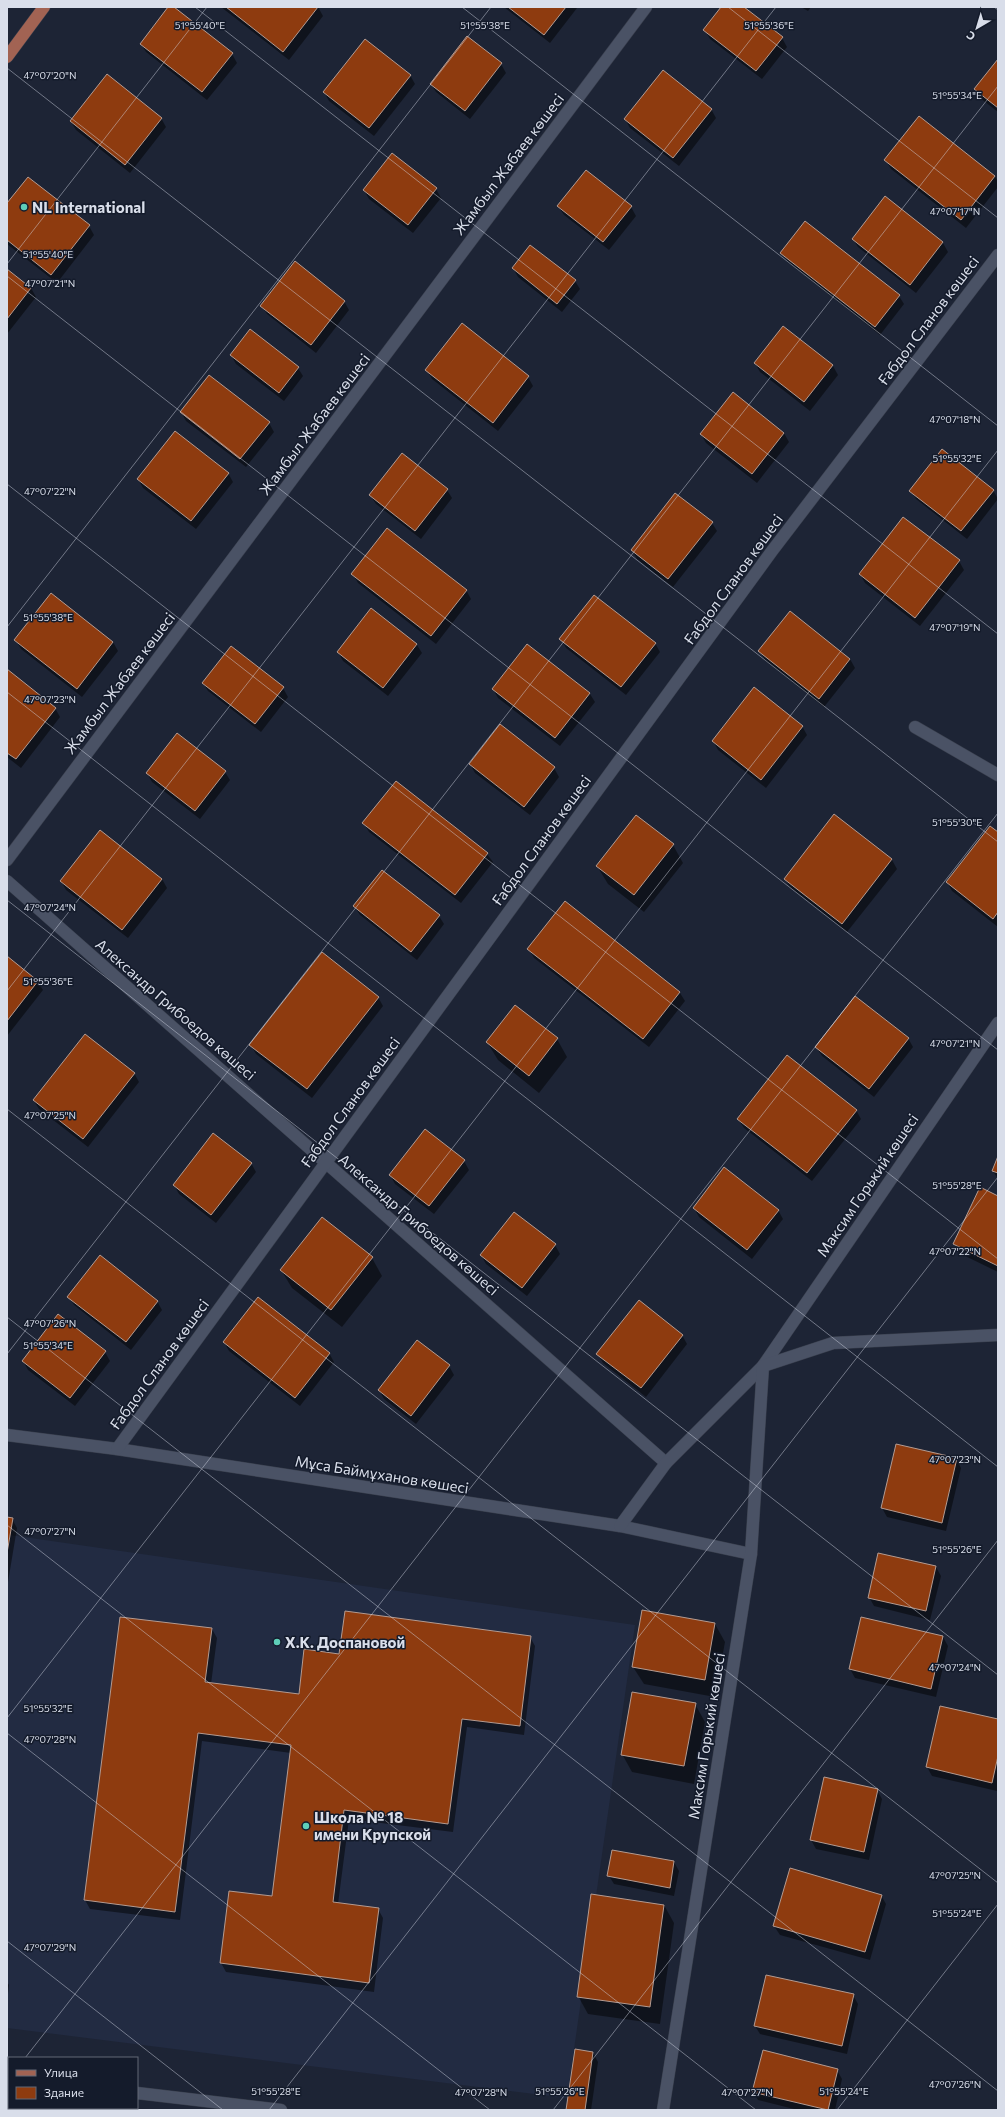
<svg xmlns="http://www.w3.org/2000/svg" width="1005" height="2117" viewBox="0 0 1005 2117" font-family="Commissioner,sans-serif">
<style>
.built{fill:#222b42}
.shadow{fill:#0007}
.building{fill:#8e3b0f;stroke:#b49b91}
.lines{fill:none;stroke-linecap:round;stroke-linejoin:round}
.lane-casing{stroke:#393f4d;stroke-width:13}
.street-casing{stroke:#393f4d;stroke-width:13}
.primary-casing{stroke:#393f4d;stroke-width:13}
.lane{stroke:#4a5265;stroke-width:12}
.street{stroke:#4a5265;stroke-width:12}
.primary{stroke:#a26353;stroke-width:12}
.ticks{fill:none;stroke:#d9deea;stroke-width:1;stroke-opacity:0.45}
.poi-dot{fill:#5eceb8;stroke:#141b2b;stroke-width:1.5}
.labels{text-anchor:middle;dominant-baseline:central;stroke-width:3;stroke-linejoin:round;paint-order:stroke}
.street-label{font-size:15px;fill:#d9deea;stroke:#141b2b}
.poi-label{font-size:15px;font-weight:bold;fill:#d9deea;stroke:#141b2b;text-anchor:start}
.ticks-label{font-size:10px;text-anchor:middle;fill:#d9deea;stroke:#141b2b;stroke-width:3;stroke-linejoin:round;paint-order:stroke}
</style>
<rect width="100%" height="100%" fill="#1d2435"/>
<polygon class="built" points="10,1535 635,1625 567,2098 7,2028 7,1563"/>
<g class="shadow">
<polygon points="170,7 232,54 237,63 207,100 146,52 141,44"/>
<polygon points="221,7 318,7 323,16 289,60"/>
<polygon points="504,7 576,7 577,8 550,43"/>
<polygon points="722,7 742,7 782,38 787,47 762,79 710,39 705,30"/>
<polygon points="801,7 811,7 808,11"/>
<polygon points="998,60 998,112 980,98 975,89"/>
<polygon points="501,64 506,73 470,119 436,92 431,84"/>
<polygon points="410,75 415,84 374,136 329,101 324,92"/>
<polygon points="711,109 716,118 679,166 630,128 625,119"/>
<polygon points="161,118 166,127 130,173 76,130 71,122"/>
<polygon points="886,160 995,176 998,182 998,187 966,228 891,169"/>
<polygon points="436,189 441,198 413,233 369,199 364,190"/>
<polygon points="885,198 943,243 948,252 916,293 858,247 853,239"/>
<polygon points="7,205 89,226 94,235 57,283 7,244"/>
<polygon points="558,206 631,207 636,216 609,250 564,215"/>
<polygon points="782,253 899,296 904,304 880,335 787,261"/>
<polygon points="513,268 575,281 580,289 562,312 518,277"/>
<polygon points="7,270 31,288 36,297 7,334"/>
<polygon points="344,301 349,310 316,353 267,314 262,306"/>
<polygon points="783,327 833,366 838,375 810,411 760,372 755,363"/>
<polygon points="231,355 298,368 303,376 284,401 236,364"/>
<polygon points="427,370 528,377 533,386 498,431 432,379"/>
<polygon points="181,412 269,423 274,432 246,467 186,421"/>
<polygon points="784,433 789,442 757,483 706,443 701,434"/>
<polygon points="228,473 233,482 196,529 143,488 138,479"/>
<polygon points="447,490 452,498 421,539 376,504 370,495"/>
<polygon points="993,490 998,499 967,539 916,499 911,491"/>
<polygon points="712,523 717,531 673,587 637,559 632,550"/>
<polygon points="959,561 964,570 920,626 865,583 860,574"/>
<polygon points="353,574 466,590 471,599 436,644 358,583"/>
<polygon points="371,609 417,645 422,653 388,696 343,661 338,652"/>
<polygon points="561,639 655,643 660,652 626,695 566,648"/>
<polygon points="16,640 113,642 118,651 82,697 21,649"/>
<polygon points="231,647 283,688 288,697 261,732 208,691 203,683"/>
<polygon points="760,651 850,659 855,668 824,707 765,660"/>
<polygon points="7,671 55,708 60,717 21,768 7,757"/>
<polygon points="493,689 590,694 595,702 560,746 498,698"/>
<polygon points="500,726 554,768 559,777 530,815 475,773 470,764"/>
<polygon points="802,726 807,735 766,788 718,750 713,741"/>
<polygon points="225,772 230,780 200,819 152,782 147,773"/>
<polygon points="834,815 892,860 897,869 847,932 790,887 785,879"/>
<polygon points="364,823 487,854 493,862 461,903 369,832"/>
<polygon points="998,834 998,927 952,891 947,882"/>
<polygon points="673,845 683,863 644,912 608,884 597,866"/>
<polygon points="162,879 167,888 128,938 66,890 61,881"/>
<polygon points="565,903 680,993 685,1001 649,1047 534,958 529,949"/>
<polygon points="355,907 439,916 444,924 417,960 360,915"/>
<polygon points="7,958 38,982 43,990 7,1036"/>
<polygon points="378,997 383,1006 312,1098 256,1054 251,1045"/>
<polygon points="908,1038 913,1047 874,1097 822,1056 816,1047"/>
<polygon points="557,1039 567,1057 539,1093 498,1060 487,1042"/>
<polygon points="134,1073 139,1082 88,1147 39,1109 34,1101"/>
<polygon points="856,1110 861,1119 812,1181 744,1128 738,1119"/>
<polygon points="998,1159 998,1179 993,1171"/>
<polygon points="464,1161 469,1170 434,1214 395,1184 390,1175"/>
<polygon points="251,1163 256,1172 216,1223 179,1194 174,1185"/>
<polygon points="998,1197 998,1272 959,1253 954,1244"/>
<polygon points="694,1208 778,1210 783,1219 752,1259 699,1217"/>
<polygon points="555,1245 560,1254 527,1296 486,1264 481,1255"/>
<polygon points="372,1258 382,1276 342,1327 292,1288 281,1270"/>
<polygon points="69,1297 157,1301 162,1310 131,1350 74,1305"/>
<polygon points="59,1316 105,1352 110,1361 75,1406 28,1370 23,1361"/>
<polygon points="682,1335 687,1344 646,1397 603,1363 598,1354"/>
<polygon points="224,1342 329,1353 334,1362 300,1406 229,1351"/>
<polygon points="449,1366 454,1375 416,1424 384,1399 379,1390"/>
<polygon points="956,1459 961,1468 946,1531 887,1517 882,1508"/>
<polygon points="7,1518 12,1519 17,1528 8,1582"/>
<polygon points="936,1567 941,1576 930,1620 874,1606 869,1597"/>
<polygon points="862,1618 943,1637 948,1646 936,1697 855,1678 850,1669"/>
<polygon points="715,1624 725,1642 715,1697 644,1684 633,1667"/>
<polygon points="212,1629 217,1638 211,1684 300,1696 340,1655 530,1637 535,1646 524,1735 467,1727 453,1832 349,1819 338,1904 378,1909 383,1918 374,1992 226,1972 221,1963 230,1892 273,1897 291,1753 202,1741 180,1920 90,1909 85,1900"/>
<polygon points="695,1704 705,1722 694,1784 632,1772 622,1754"/>
<polygon points="998,1720 997,1791 932,1776 927,1767"/>
<polygon points="877,1790 882,1799 869,1860 816,1849 811,1840"/>
<polygon points="613,1851 674,1862 679,1871 674,1896 614,1884 609,1876"/>
<polygon points="881,1895 886,1904 870,1960 780,1935 774,1926"/>
<polygon points="664,1905 674,1923 660,2024 588,2014 578,1996"/>
<polygon points="7,1982 9,1985 7,2002"/>
<polygon points="853,1995 858,2004 847,2054 760,2034 755,2026"/>
<polygon points="593,2053 598,2062 591,2110 567,2110"/>
<polygon points="837,2070 842,2079 835,2110 798,2110 758,2100 753,2091"/>
</g>
<g class="building">
<polygon points="168,7 174,7 233,53 202,92 140,44"/>
<polygon points="226,7 318,7 283,52"/>
<polygon points="508,7 566,7 544,35"/>
<polygon points="721,7 744,7 783,37 756,71 703,30"/>
<polygon points="467,36 502,63 465,111 430,84"/>
<polygon points="365,39 411,75 369,128 323,92"/>
<polygon points="998,59 998,108 974,89"/>
<polygon points="663,70 712,109 673,158 624,119"/>
<polygon points="107,74 162,118 125,165 70,121"/>
<polygon points="919,116 995,176 961,220 884,160"/>
<polygon points="392,153 437,188 408,225 363,190"/>
<polygon points="586,170 632,206 603,242 557,206"/>
<polygon points="28,177 90,225 51,275 7,240 7,203"/>
<polygon points="885,196 943,242 910,285 852,239"/>
<polygon points="805,221 900,295 875,327 780,253"/>
<polygon points="530,245 576,280 557,304 512,268"/>
<polygon points="295,261 345,301 311,345 260,306"/>
<polygon points="7,269 31,288 7,319"/>
<polygon points="462,323 529,376 493,423 425,370"/>
<polygon points="783,326 833,365 804,402 754,363"/>
<polygon points="250,329 299,367 279,393 230,355"/>
<polygon points="209,375 270,422 240,459 180,412"/>
<polygon points="733,392 784,433 752,474 700,434"/>
<polygon points="175,431 229,473 191,521 137,479"/>
<polygon points="942,449 994,490 961,531 909,491"/>
<polygon points="402,453 448,489 415,531 369,495"/>
<polygon points="675,493 713,522 668,579 631,550"/>
<polygon points="903,517 960,560 915,618 859,574"/>
<polygon points="387,528 467,590 431,636 351,574"/>
<polygon points="51,593 113,642 77,689 14,640"/>
<polygon points="594,595 656,643 621,687 559,639"/>
<polygon points="371,608 417,644 383,688 337,652"/>
<polygon points="790,611 850,659 819,699 758,651"/>
<polygon points="527,644 590,693 555,738 492,689"/>
<polygon points="231,646 284,687 255,724 202,683"/>
<polygon points="7,669 56,708 16,759 7,753"/>
<polygon points="754,687 803,726 761,780 712,741"/>
<polygon points="500,724 555,767 524,807 469,764"/>
<polygon points="177,733 226,771 195,811 146,773"/>
<polygon points="396,781 488,853 455,895 362,823"/>
<polygon points="834,814 892,859 842,924 784,879"/>
<polygon points="636,815 674,844 634,895 596,866"/>
<polygon points="990,826 998,832 998,912 993,919 946,882"/>
<polygon points="100,830 162,879 122,930 60,881"/>
<polygon points="382,870 440,915 411,952 353,906"/>
<polygon points="565,901 680,992 643,1039 527,949"/>
<polygon points="322,952 379,997 307,1089 249,1045"/>
<polygon points="7,956 38,981 7,1021"/>
<polygon points="855,996 909,1038 869,1089 815,1047"/>
<polygon points="515,1005 558,1038 529,1076 486,1042"/>
<polygon points="85,1034 135,1073 83,1139 33,1100"/>
<polygon points="787,1055 857,1110 807,1173 737,1119"/>
<polygon points="425,1129 465,1160 429,1206 389,1175"/>
<polygon points="213,1133 252,1163 211,1215 173,1185"/>
<polygon points="998,1156 998,1173 992,1171"/>
<polygon points="724,1167 779,1210 747,1250 693,1208"/>
<polygon points="980,1187 998,1196 998,1266 953,1244"/>
<polygon points="514,1212 556,1244 522,1288 480,1255"/>
<polygon points="322,1217 373,1257 331,1310 280,1270"/>
<polygon points="100,1255 158,1301 126,1342 67,1297"/>
<polygon points="258,1297 330,1353 295,1398 223,1342"/>
<polygon points="639,1300 683,1335 641,1388 596,1354"/>
<polygon points="58,1314 106,1351 70,1398 22,1361"/>
<polygon points="417,1340 450,1365 411,1416 378,1390"/>
<polygon points="896,1444 957,1458 942,1523 881,1508"/>
<polygon points="7,1517 13,1518 7,1553"/>
<polygon points="878,1553 936,1566 926,1611 868,1598"/>
<polygon points="642,1610 715,1623 705,1680 632,1667"/>
<polygon points="345,1611 531,1636 520,1726 462,1719 448,1824 344,1810 333,1902 379,1908 369,1983 220,1963 229,1891 272,1896 291,1745 198,1733 175,1912 84,1900 120,1617 212,1628 205,1682 299,1694 304,1649 339,1654"/>
<polygon points="861,1617 943,1636 931,1689 849,1669"/>
<polygon points="632,1692 696,1703 684,1766 621,1755"/>
<polygon points="940,1706 998,1719 998,1756 992,1783 926,1767"/>
<polygon points="824,1777 878,1789 864,1852 810,1840"/>
<polygon points="612,1850 674,1861 670,1888 607,1876"/>
<polygon points="790,1868 882,1895 865,1952 773,1926"/>
<polygon points="591,1894 664,1905 650,2007 577,1997"/>
<polygon points="766,1975 854,1994 842,2046 754,2026"/>
<polygon points="575,2049 593,2052 585,2110 566,2110"/>
<polygon points="763,2050 838,2069 828,2110 752,2092"/>
</g>
<g class="lines">
<g class="lane-casing">
<polyline id="lane" points="915,727 998,775"/>
</g>
<g class="street-casing">
<g id="street">
<polyline points="7,860 646,7"/>
<polyline points="7,881 666,1463"/>
<polyline points="7,1435 117,1449 620,1526 751,1554"/>
<polyline points="117,1449 772,551 998,255"/>
<polyline points="620,1526 666,1463 763,1366 998,1023"/>
<polyline points="7,2078 9,2078"/>
<polyline points="137,2093 281,2110"/>
<polyline points="663,2110 751,1554 763,1366 833,1343 998,1335"/>
</g>
</g>
<g class="primary-casing">
<polyline id="primary" points="7,57 44,7"/>
</g>
<use href="#lane" class="lane"/>
<use href="#street" class="street"/>
<use href="#primary" class="primary"/>
</g>
<path class="ticks" d="M195 7 998 634M462 7 998 426M728 7 998 218M994 7 998 10M7 68 998 842M7 264 207 7M7 276 998 1050M7 484 998 1259M7 627 491 7M7 692 998 1467M7 900 998 1675M7 991 776 7M7 1109 998 1883M7 1317 998 2091M7 1354 998 86M7 1525 756 2110M7 1718 998 450M7 1733 490 2110M7 1941 223 2110M25 2058 998 813M7 2082 9 2079M269 2110 998 1177M553 2110 998 1540M837 2110 998 1904"/>
<g class="poi-dot">
<circle cx="24" cy="207" r="4"/>
<circle cx="277" cy="1642" r="4"/>
<circle cx="306" cy="1826" r="4"/>
</g>
<g class="labels">
<g class="street-label">
<text transform="translate(508 164) rotate(-53)">Жамбыл Жабаев көшесі</text>
<text transform="translate(928 320) rotate(-53)">Ғабдол Сланов көшесі</text>
<text transform="translate(314 424) rotate(-53)">Жамбыл Жабаев көшесі</text>
<text transform="translate(733 579) rotate(-54)">Ғабдол Сланов көшесі</text>
<text transform="translate(119 683) rotate(-53)">Жамбыл Жабаев көшесі</text>
<text transform="translate(541 840) rotate(-54)">Ғабдол Сланов көшесі</text>
<text transform="translate(176 1009) rotate(41)">Александр Грибоедов көшесі</text>
<text transform="translate(350 1102) rotate(-54)">Ғабдол Сланов көшесі</text>
<text transform="translate(867 1185) rotate(-56)">Максим Горький көшесі</text>
<text transform="translate(419 1224) rotate(41)">Александр Грибоедов көшесі</text>
<text transform="translate(159 1364) rotate(-54)">Ғабдол Сланов көшесі</text>
<text transform="translate(382 1474) rotate(9)">Мұса Баймұханов көшесі</text>
<text transform="translate(706 1736) rotate(-81)">Максим Горький көшесі</text>
</g>
<g class="poi-label">
<text x="32" y="207">NL International</text>
<text x="285" y="1642">Х.К. Доспановой</text>
<text x="314" y="1817">Школа № 18<tspan x="314" dy="17">имени Крупской</tspan></text>
</g>
</g>
<g class="ticks-label">
<text x="200" y="29">51°55'40"E</text>
<text x="485" y="29">51°55'38"E</text>
<text x="769" y="29">51°55'36"E</text>
<text x="50" y="79">47°07'20"N</text>
<text x="957" y="99">51°55'34"E</text>
<text x="955" y="215">47°07'17"N</text>
<text x="48" y="258">51°55'40"E</text>
<text x="50" y="287">47°07'21"N</text>
<text x="955" y="423">47°07'18"N</text>
<text x="957" y="462">51°55'32"E</text>
<text x="50" y="495">47°07'22"N</text>
<text x="48" y="621">51°55'38"E</text>
<text x="955" y="631">47°07'19"N</text>
<text x="50" y="703">47°07'23"N</text>
<text x="957" y="826">51°55'30"E</text>
<text x="50" y="911">47°07'24"N</text>
<text x="48" y="985">51°55'36"E</text>
<text x="955" y="1047">47°07'21"N</text>
<text x="50" y="1119">47°07'25"N</text>
<text x="957" y="1189">51°55'28"E</text>
<text x="955" y="1255">47°07'22"N</text>
<text x="50" y="1327">47°07'26"N</text>
<text x="48" y="1349">51°55'34"E</text>
<text x="955" y="1463">47°07'23"N</text>
<text x="50" y="1535">47°07'27"N</text>
<text x="957" y="1553">51°55'26"E</text>
<text x="955" y="1671">47°07'24"N</text>
<text x="48" y="1712">51°55'32"E</text>
<text x="50" y="1743">47°07'28"N</text>
<text x="955" y="1879">47°07'25"N</text>
<text x="957" y="1917">51°55'24"E</text>
<text x="50" y="1951">47°07'29"N</text>
<text x="955" y="2088">47°07'26"N</text>
<text x="276" y="2095">51°55'28"E</text>
<text x="560" y="2095">51°55'26"E</text>
<text x="844" y="2095">51°55'24"E</text>
<text x="481" y="2096">47°07'28"N</text>
<text x="747" y="2096">47°07'27"N</text>
</g>
<rect width="1005" height="2117" fill="none" stroke="#d9deea" stroke-width="16"/>
<rect x="8" y="2057" width="130" height="52" fill="#141b2b" stroke="#636977"/>
<rect x="16" y="2070" width="20" height="6" fill="#a26353" stroke="#636977"/>
<text x="44" y="2077" font-size="12" fill="#d9deea">Улица</text>
<rect x="16" y="2087" width="20" height="12" fill="#8e3b0f" stroke="#636977"/>
<text x="44" y="2097" font-size="12" fill="#d9deea">Здание</text>
<g transform="translate(977 28) rotate(218)" stroke="#141b2b" stroke-width="3" paint-order="stroke">
<path d="M0-3L7 15L0 10L-7 15Z" fill="#d9deea"/>
<text y="-6" font-size="11" font-weight="bold" text-anchor="middle" fill="#d9deea">С</text>
</g>
</svg>
